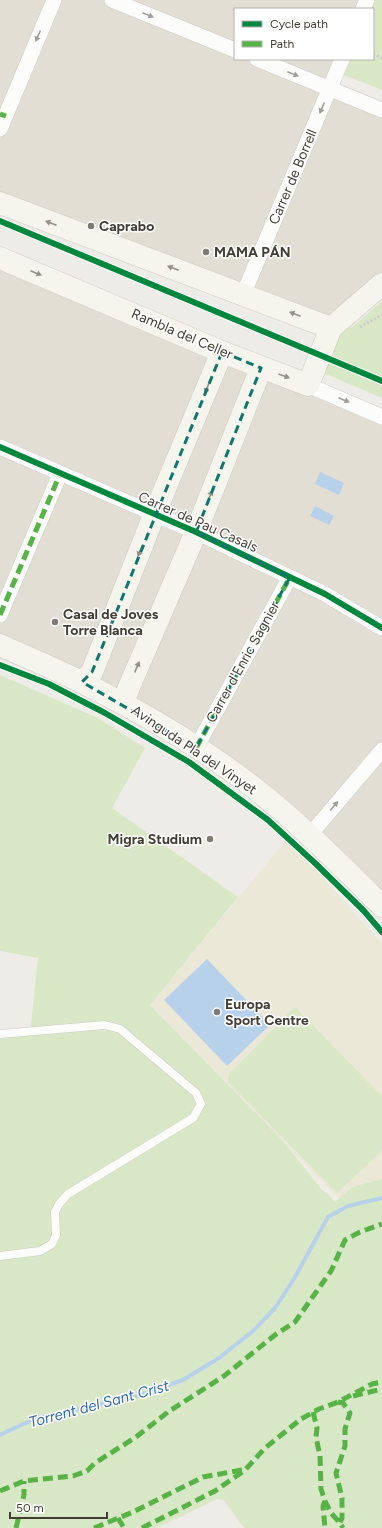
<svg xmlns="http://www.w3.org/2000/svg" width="382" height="1528" viewBox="0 0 382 1528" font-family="Figtree,sans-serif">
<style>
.residential{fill:#e2ded3}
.education{fill:#ece8d8}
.green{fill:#d8e8c6}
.water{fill:#b7d1eb}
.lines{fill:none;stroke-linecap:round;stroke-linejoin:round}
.stream{stroke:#b7d1eb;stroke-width:4}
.lane-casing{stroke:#cccac4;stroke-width:9}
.street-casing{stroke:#cccac4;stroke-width:16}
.secondary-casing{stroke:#cccabd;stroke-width:23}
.path{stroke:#cccac5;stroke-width:2.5;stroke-dasharray:2 2;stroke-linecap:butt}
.lane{stroke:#fcfcfb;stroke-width:8}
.street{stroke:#fcfcfb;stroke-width:15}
.secondary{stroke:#f5f4ed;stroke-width:22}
.quiet{stroke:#57b346;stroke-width:5;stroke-dasharray:10 5;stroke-linecap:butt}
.cycleway-casing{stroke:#fff;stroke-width:8}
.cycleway{stroke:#00873e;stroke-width:6}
.oneway{fill:#9f9d97}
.oneway2{fill:#939087}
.marked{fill:none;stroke:#0f766e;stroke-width:3;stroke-dasharray:8 5;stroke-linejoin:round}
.poi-dot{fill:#7e7b72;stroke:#fff;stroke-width:1.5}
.labels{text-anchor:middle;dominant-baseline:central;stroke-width:3;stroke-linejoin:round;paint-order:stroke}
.street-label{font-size:14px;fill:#423e33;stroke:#fff}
.poi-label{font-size:14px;font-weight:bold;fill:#423e33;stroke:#fff;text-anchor:start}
.water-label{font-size:15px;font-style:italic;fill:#306baa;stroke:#fff}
</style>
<rect width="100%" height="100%" fill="#eeece6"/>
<g class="residential">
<polygon points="0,0 367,0 363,9 235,9 235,59 343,59 330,89 382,110 382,284 331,328 0,203"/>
<polygon points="0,258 382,417 382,906 253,787 0,646"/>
</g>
<polygon class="education" points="287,839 382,944 382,1179 352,1187 339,1199 150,1005"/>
<g class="green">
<polygon points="375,0 382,0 382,90 344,75 351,59 373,59 373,9 371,9"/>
<polygon points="382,301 382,398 321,372 336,335 355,325"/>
<polygon points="0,675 98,718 145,748 112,808 238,897 150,1005 283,1141 322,1190 329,1195 335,1202 352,1187 382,1179 382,1528 244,1528 224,1500 217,1499 157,1528 0,1528 0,1034 30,1032 38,958 0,951"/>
<polygon points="295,1007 382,1096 382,1151 337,1193 228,1082 229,1074"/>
</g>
<g class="water">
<polygon points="320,472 344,483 339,495 315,484"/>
<polygon points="315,506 334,516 329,525 310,516"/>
<polygon points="207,959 270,1025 227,1066 164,1000"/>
</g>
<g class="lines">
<polyline class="stream" points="0,1435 34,1419 137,1396 183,1380 219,1358 253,1331 275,1308 294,1279 328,1217 348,1206 382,1198"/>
<g class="lane-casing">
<polyline id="lane" points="0,1034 105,1025 120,1029 196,1093 201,1104 193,1118 68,1194 59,1204 55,1212 56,1235 52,1244 40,1251 0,1256"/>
</g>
<g class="street-casing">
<g id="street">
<polyline points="112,0 235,50"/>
<polyline points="363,9 367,0"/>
<polyline points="257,59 382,110"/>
<polyline points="0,129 54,0"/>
<polyline points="243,295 342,59"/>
<polyline points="308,385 382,417"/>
<polyline points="0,447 196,532 325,594 382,628"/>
<polyline points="0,615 60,474"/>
<polyline points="196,748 290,577"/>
<polyline points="309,836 382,750"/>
</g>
</g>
<g class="secondary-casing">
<g id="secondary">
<polyline points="0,203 331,328"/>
<polyline points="0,258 222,352 308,385 331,328 382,284"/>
<path d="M0 645C28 658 56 669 83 683 142 712 201 747 253 787 299 823 341 865 382 906"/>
<polyline points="82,682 92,672 154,515 222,352"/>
<polyline points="123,703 129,687 196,532 261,368"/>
</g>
</g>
<g class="path">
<polyline points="373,54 382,58"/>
<polyline points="360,327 382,315"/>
</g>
<use href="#lane" class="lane"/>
<use href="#street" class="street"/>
<use href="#secondary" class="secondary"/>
<g class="quiet">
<polyline points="0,114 6,116"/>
<polyline points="0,615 60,474"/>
<polyline points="196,748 290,577"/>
<polyline points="353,1396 382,1389"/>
<polyline points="338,1402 343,1403 350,1413 345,1429 345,1446 336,1473 342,1498 342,1518 340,1523"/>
<polyline points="313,1412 317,1428 316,1437 320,1456 321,1489 325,1501 331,1513 340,1523 343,1528"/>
<polyline points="0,1491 24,1481 73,1476 87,1471 95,1463 136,1437 168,1412 224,1376 275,1335 295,1322 331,1271 345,1240 360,1232 382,1224"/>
<polyline points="325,1501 323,1506 325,1528"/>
<polyline points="118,1518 124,1528"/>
<polyline points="16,1528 24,1495 24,1481"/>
<polyline points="94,1528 133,1512 203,1477 242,1470"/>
<polyline points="142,1528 215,1491 245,1470 265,1448 301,1419 319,1409 338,1402 372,1384 382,1382"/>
</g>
<g class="cycleway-casing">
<g id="cycleway">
<polyline points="0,221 382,381"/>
<polyline points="0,447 196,532 325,594 382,628"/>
<polyline points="0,665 49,684 105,713 189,762 268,820 316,864 364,911 382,932"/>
</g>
</g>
<use href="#cycleway" class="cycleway"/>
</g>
<defs><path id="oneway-solid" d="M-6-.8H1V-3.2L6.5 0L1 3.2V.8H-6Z"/></defs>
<g class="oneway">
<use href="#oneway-solid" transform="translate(148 15) rotate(22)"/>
<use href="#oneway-solid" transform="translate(38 36) rotate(114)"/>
<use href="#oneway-solid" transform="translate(293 74) rotate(22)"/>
<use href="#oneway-solid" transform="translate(322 108) rotate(113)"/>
<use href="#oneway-solid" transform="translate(344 400) rotate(23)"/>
<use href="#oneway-solid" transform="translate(334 806) rotate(-50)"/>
</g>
<g class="oneway2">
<use href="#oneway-solid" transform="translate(51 223) rotate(-159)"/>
<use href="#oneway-solid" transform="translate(173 268) rotate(-159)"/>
<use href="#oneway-solid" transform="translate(36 273) rotate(23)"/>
<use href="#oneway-solid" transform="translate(295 314) rotate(-159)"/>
<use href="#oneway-solid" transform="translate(284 376) rotate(20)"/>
<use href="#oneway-solid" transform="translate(207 388) rotate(113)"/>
<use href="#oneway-solid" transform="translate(210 496) rotate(-68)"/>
<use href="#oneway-solid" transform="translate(140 551) rotate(112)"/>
<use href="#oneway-solid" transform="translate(137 667) rotate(-67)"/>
</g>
<path class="marked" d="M222 352 261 368 196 532 290 577 196 748 82 682 92 672Z"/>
<g class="poi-dot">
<circle cx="91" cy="226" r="4"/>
<circle cx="206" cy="252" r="4"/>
<circle cx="55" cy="622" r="4"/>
<circle cx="210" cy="839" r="4"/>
<circle cx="217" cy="1012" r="4"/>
</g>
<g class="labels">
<g class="street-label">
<text transform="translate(293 177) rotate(-67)">Carrer de Borrell</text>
<text transform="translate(182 334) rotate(23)">Rambla del Celler</text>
<text transform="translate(198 522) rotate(24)">Carrer de Pau Casals</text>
<text transform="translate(243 662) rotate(-61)">Carrer d'Enric Sagnier</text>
<text transform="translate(194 750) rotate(34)">Avinguda Pla del Vinyet</text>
</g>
<g class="poi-label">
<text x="99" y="226">Caprabo</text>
<text x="214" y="252">MAMA PÁN</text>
<text x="63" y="614">Casal de Joves<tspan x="63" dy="16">Torre Blanca</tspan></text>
<text x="202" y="839" text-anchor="end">Migra Studium</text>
<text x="225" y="1004">Europa<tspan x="225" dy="16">Sport Centre</tspan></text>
</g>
<g class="water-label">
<text transform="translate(99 1404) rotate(-15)">Torrent del Sant Crist</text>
</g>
</g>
<rect x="234" y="8" width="140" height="52" fill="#ffffff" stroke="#b3b2ad"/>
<rect x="242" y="21" width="20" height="6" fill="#00873e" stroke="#b3b2ad"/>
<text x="270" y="28" font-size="12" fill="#423e33">Cycle path</text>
<rect x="242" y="41" width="20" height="6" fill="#57b346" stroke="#b3b2ad"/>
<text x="270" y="48" font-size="12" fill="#423e33">Path</text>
<path d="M10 1512v6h97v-6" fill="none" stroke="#423e33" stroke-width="2"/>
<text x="16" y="1512" font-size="12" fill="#423e33" stroke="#ffffff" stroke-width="3" paint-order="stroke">50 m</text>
</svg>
